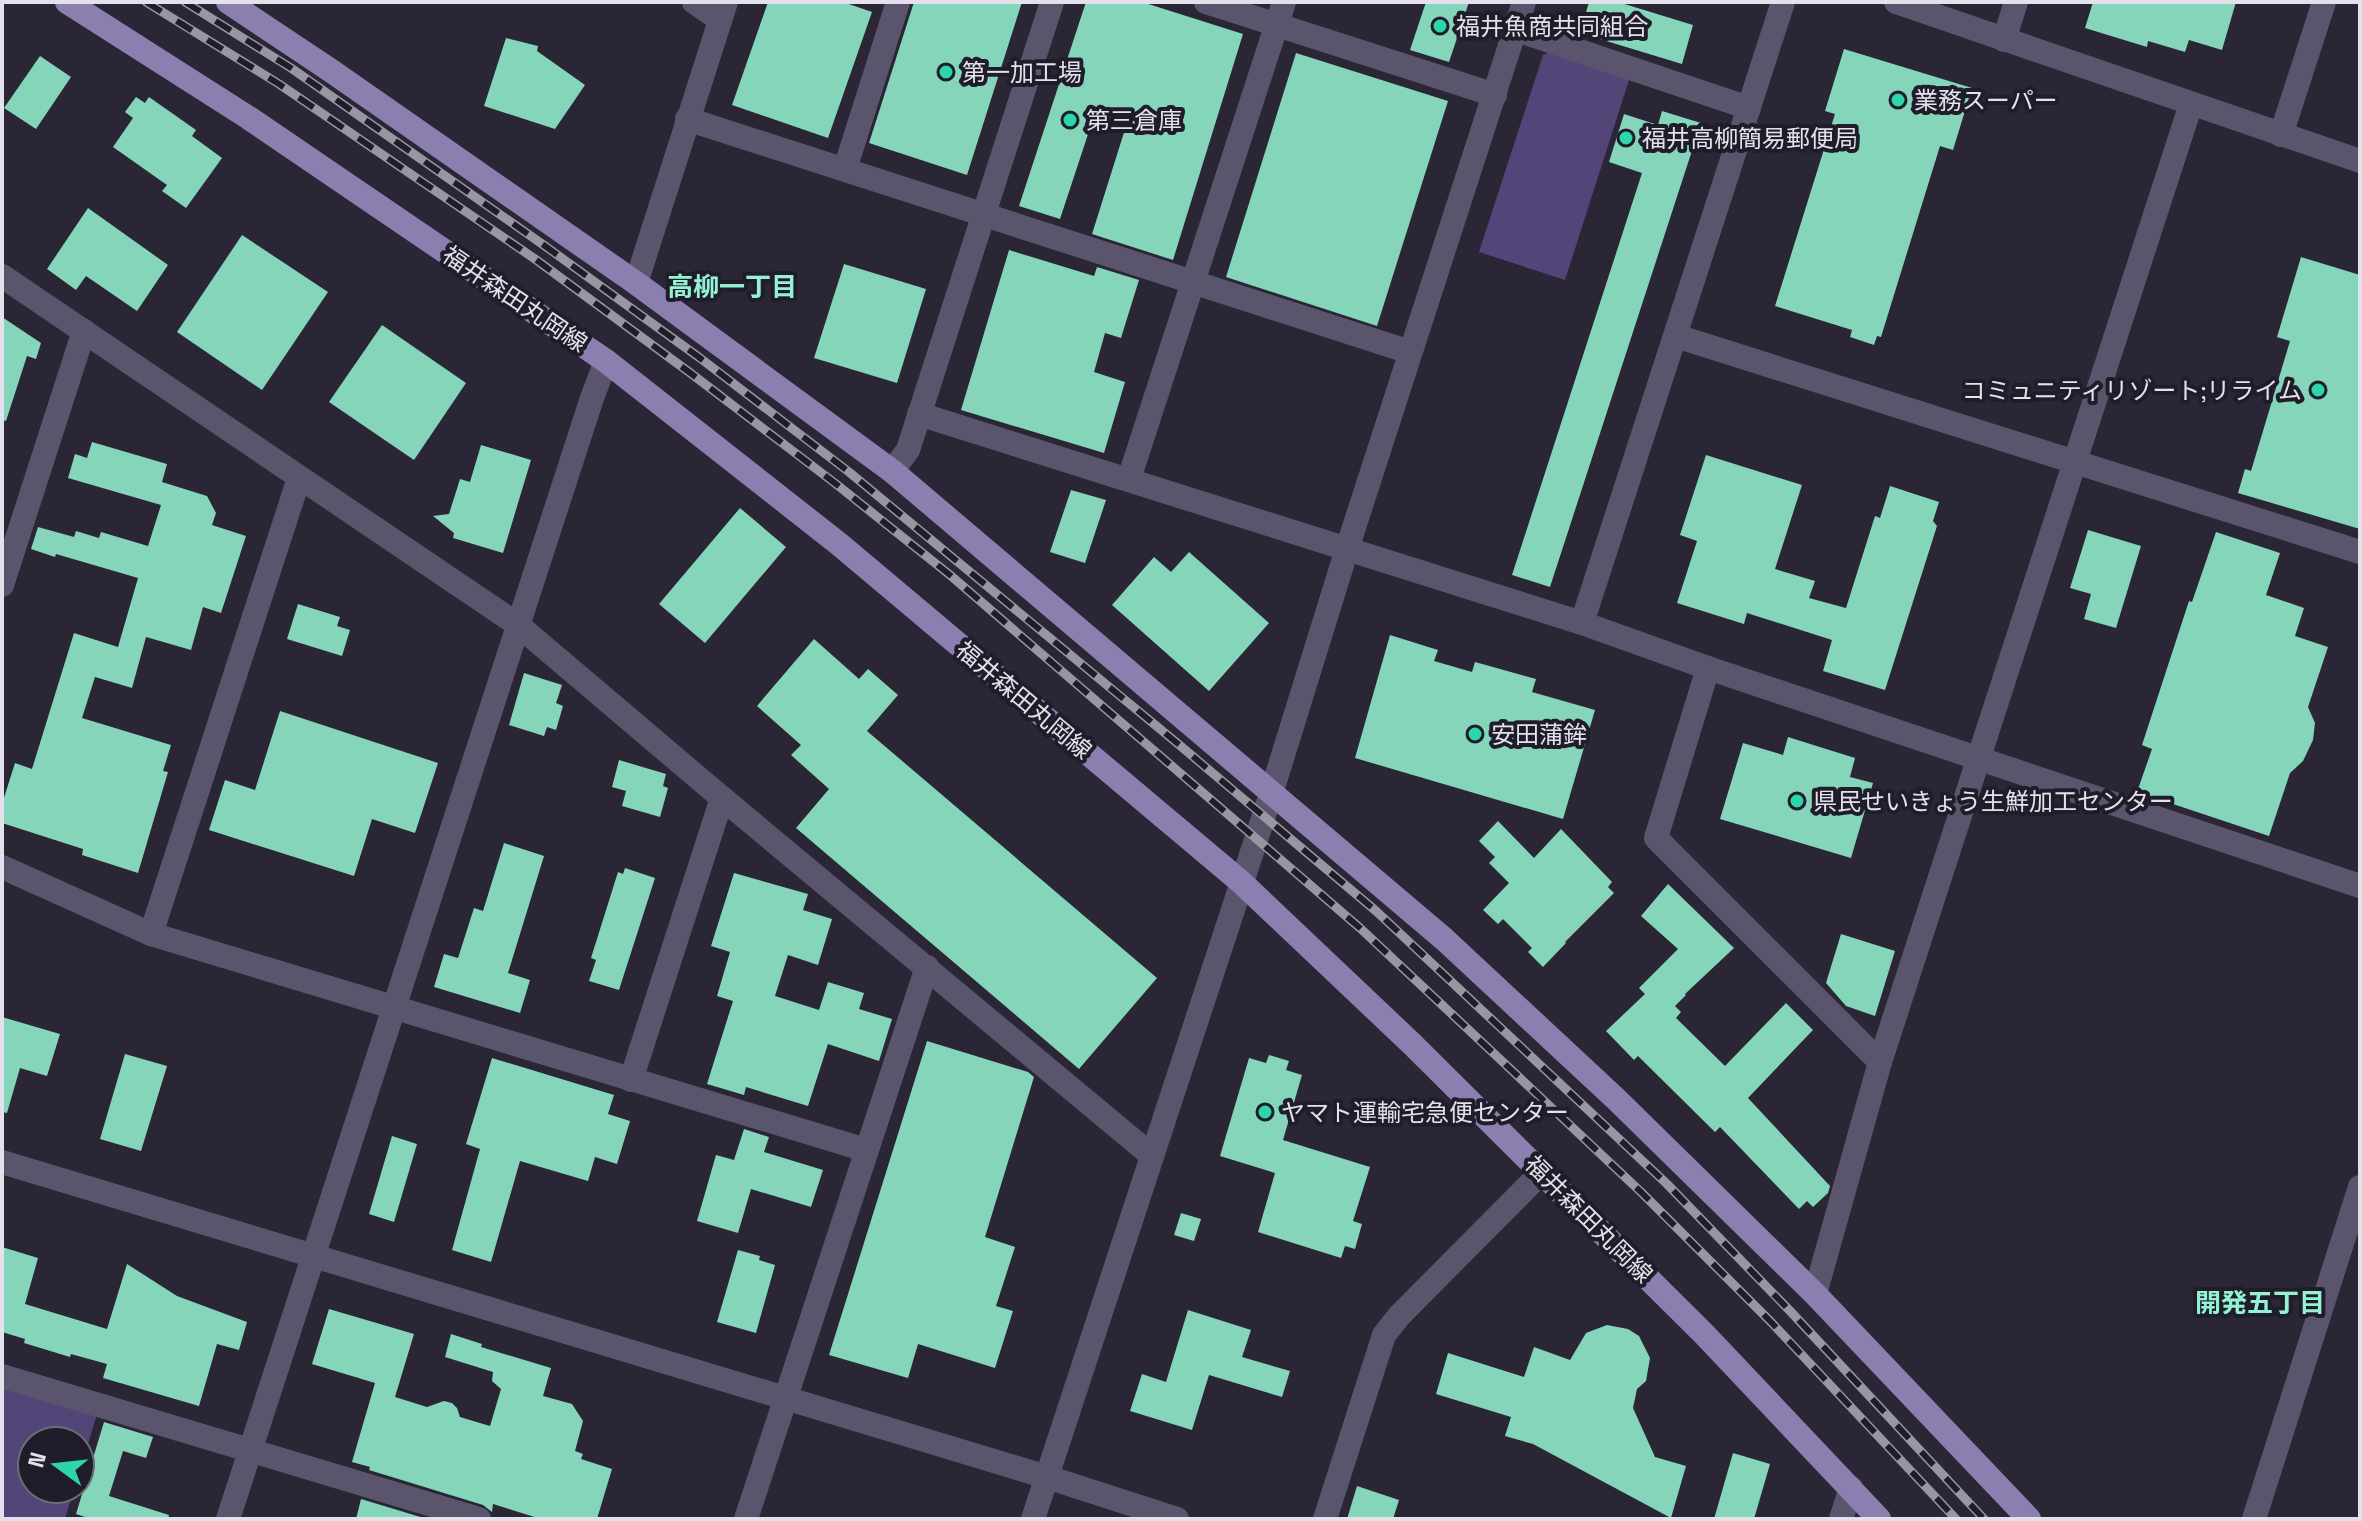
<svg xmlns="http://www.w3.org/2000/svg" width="2362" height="1521" viewBox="0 0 2362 1521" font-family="'Space Grotesk','Noto Sans JP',sans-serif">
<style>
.green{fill:#534577}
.building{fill:#85d5ba}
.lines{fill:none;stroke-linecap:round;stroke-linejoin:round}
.minor{stroke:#5a556d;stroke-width:24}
.major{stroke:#8b7fb0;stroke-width:24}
.rail-casing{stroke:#9996a3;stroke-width:9}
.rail{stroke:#201d2b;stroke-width:6;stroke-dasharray:18;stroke-linecap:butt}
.poi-dot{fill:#2cd5ab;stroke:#201d2b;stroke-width:3}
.labels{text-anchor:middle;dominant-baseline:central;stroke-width:8;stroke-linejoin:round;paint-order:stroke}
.poi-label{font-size:24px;fill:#e3e1ec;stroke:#201d2b;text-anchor:start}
.street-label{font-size:24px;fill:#e3e1ec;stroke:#201d2b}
.neighbourhood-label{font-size:26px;font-weight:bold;fill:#94f1d3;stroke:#201d2b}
</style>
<rect width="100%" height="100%" fill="#2a2636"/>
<g class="green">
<polygon points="1552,51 1630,77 1565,280 1479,252 1543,55"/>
<polygon points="2,1386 97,1414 80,1471 80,1441 32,1441 32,1489 74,1489 65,1519 2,1519"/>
</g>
<g class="building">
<polygon points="768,2 843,2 872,12 828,138 732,105"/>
<polygon points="914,2 1022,2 967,175 869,143"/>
<polygon points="1086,2 1142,2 1243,34 1173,260 1092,234 1127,123 1095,113 1060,219 1019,206"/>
<polygon points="1426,2 1469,2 1449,62 1410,50"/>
<polygon points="1589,2 1618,2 1693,25 1682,64 1580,33"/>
<polygon points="2093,2 2236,2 2222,50 2189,40 2185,52 2148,41 2147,47 2085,28"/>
<polygon points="506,38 538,46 537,51 585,85 555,129 484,106"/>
<polygon points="1844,49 1972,88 1953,150 1940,146 1881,337 1877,336 1874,345 1850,337 1852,330 1775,306 1835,114 1825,111"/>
<polygon points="1296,53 1448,101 1377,326 1226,277"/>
<polygon points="40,56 71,77 36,129 4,108"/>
<polygon points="136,97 145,103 149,97 196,130 192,136 222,158 186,208 162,191 167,185 113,147 133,118 125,112"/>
<polygon points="1662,111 1701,123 1550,587 1512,575 1642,173 1609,162 1624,114 1658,125"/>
<polygon points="88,208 168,265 137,311 86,276 76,290 47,269"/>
<polygon points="242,235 328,292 262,390 177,332"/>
<polygon points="1009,250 1094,276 1097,267 1139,280 1121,338 1105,333 1094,372 1125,382 1104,453 961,410"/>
<polygon points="2301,257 2360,275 2360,529 2238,493 2245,469 2251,471 2290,341 2277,337"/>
<polygon points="844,264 926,289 897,383 814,358"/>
<polygon points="2,317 41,343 36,359 27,356 6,421 2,420"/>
<polygon points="382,325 466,383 414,460 329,402"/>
<polygon points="92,442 167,464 162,482 207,496 216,513 212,525 246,536 221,613 203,607 191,650 146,637 132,688 95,677 82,718 171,745 163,771 168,772 138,873 82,855 83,849 2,823 2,804 15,763 32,769 74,633 118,647 138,578 56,554 55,557 31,549 38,527 74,537 76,531 99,538 101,532 148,546 161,505 68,478 75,454 87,458"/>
<polygon points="481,445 531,460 503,553 453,538 454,533 433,516 449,514 460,479 470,482"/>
<polygon points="1706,455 1802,485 1775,569 1815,581 1809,598 1846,608 1875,516 1880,518 1890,486 1939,502 1933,521 1937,526 1885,690 1823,671 1832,640 1747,613 1744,624 1677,603 1697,541 1680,535"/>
<polygon points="1071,490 1106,500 1085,563 1050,552"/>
<polygon points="740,508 786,547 705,643 659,604"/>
<polygon points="2088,530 2141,546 2116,628 2084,619 2091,594 2070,588"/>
<polygon points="2216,532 2280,553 2266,595 2304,608 2295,636 2328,647 2308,707 2315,723 2313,740 2303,761 2290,773 2269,836 2137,792 2152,749 2142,745 2189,601 2192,602"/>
<polygon points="1189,552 1269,623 1209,691 1112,605 1154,557 1171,572"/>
<polygon points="298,604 340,617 337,626 350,630 342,656 287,639"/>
<polygon points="1390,635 1438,650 1434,661 1472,672 1475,662 1536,679 1532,692 1595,710 1563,819 1355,758"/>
<polygon points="814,639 859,679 868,669 898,695 867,731 1157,978 1079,1069 796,828 829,789 791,755 801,745 757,706"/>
<polygon points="524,673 562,685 556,703 563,706 556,730 547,727 544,736 509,725"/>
<polygon points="280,711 438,763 415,833 372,819 354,876 209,830 225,780 255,790"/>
<polygon points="1788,737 1855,758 1850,777 1873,783 1851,858 1720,819 1743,743 1783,755"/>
<polygon points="619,760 666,774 663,786 668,788 660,817 622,806 626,791 612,787"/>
<polygon points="1498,821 1534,858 1561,829 1612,882 1608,887 1614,893 1565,942 1566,943 1543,967 1528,952 1532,948 1503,919 1498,924 1483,910 1509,883 1489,863 1495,857 1479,841"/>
<polygon points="504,843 544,856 508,973 530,980 520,1013 434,987 444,954 458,958 474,908 483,911"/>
<polygon points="625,868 655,878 619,990 589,981 596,960 591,958 618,872 623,874"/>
<polygon points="734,873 808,894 803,910 832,919 818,965 788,955 775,996 819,1010 828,982 864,993 859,1009 892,1019 879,1061 828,1044 808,1106 746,1087 744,1095 707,1084 733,1001 717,996 730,952 711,946"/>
<polygon points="1668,884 1734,948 1685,994 1686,995 1675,1006 1681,1012 1676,1018 1725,1066 1786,1003 1813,1030 1748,1098 1830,1186 1828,1193 1813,1207 1807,1201 1799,1209 1720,1127 1715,1132 1638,1056 1634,1060 1606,1031 1645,994 1639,988 1678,949 1641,916"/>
<polygon points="1841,934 1895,951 1875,1016 1846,1006 1826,983"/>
<polygon points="2,1017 60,1034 47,1076 20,1068 7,1113 2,1112"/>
<polygon points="927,1041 1028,1072 1034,1077 985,1237 1015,1247 996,1306 1013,1311 995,1368 918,1344 908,1378 829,1355"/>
<polygon points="125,1054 167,1066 141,1151 100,1139"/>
<polygon points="1269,1055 1289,1061 1286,1070 1302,1075 1283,1140 1370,1167 1353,1221 1362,1224 1355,1249 1345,1246 1341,1258 1258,1232 1275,1173 1220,1156 1249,1058 1266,1063"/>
<polygon points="492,1058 614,1095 608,1114 630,1121 617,1164 595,1157 588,1181 520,1161 491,1262 452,1250 480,1149 466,1144"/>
<polygon points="744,1129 769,1137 764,1152 823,1170 811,1207 751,1189 738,1233 697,1221 716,1155 734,1160"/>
<polygon points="392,1136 417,1144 394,1222 369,1214"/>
<polygon points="1181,1213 1201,1219 1194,1241 1174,1235"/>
<polygon points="2,1247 38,1258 25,1304 107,1329 127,1264 177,1296 247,1322 239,1350 217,1344 199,1406 103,1378 107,1364 71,1354 70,1357 24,1343 25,1339 2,1332"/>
<polygon points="738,1250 760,1256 759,1260 775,1265 756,1333 717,1322"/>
<polygon points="329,1309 414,1334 395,1397 427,1407 444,1401 452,1403 457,1408 460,1417 490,1426 501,1389 492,1381 493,1372 445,1357 451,1334 482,1344 481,1347 551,1368 543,1396 572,1404 583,1421 575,1451 583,1454 581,1459 612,1469 597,1519 541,1519 493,1504 492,1512 483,1505 369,1470 370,1467 352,1462 375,1383 312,1364"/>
<polygon points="1188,1310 1251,1330 1242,1357 1290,1371 1282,1397 1209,1375 1192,1430 1130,1411 1142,1374 1166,1382"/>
<polygon points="1607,1325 1628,1329 1639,1336 1650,1358 1646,1381 1637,1389 1633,1408 1655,1457 1686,1466 1671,1518 1533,1444 1505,1436 1511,1417 1436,1394 1448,1353 1524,1377 1534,1347 1570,1360 1586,1333"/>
<polygon points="104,1422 153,1437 146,1458 123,1451 109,1496 169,1515 168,1519 91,1519 76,1514"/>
<polygon points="1733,1453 1770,1464 1754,1519 1714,1519"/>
<polygon points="1357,1486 1399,1500 1393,1519 1347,1519"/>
<polygon points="361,1499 427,1519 356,1519"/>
</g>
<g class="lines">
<g class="minor">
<polyline points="694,2 720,20"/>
<polyline points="1206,2 1495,95"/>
<polyline points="1896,2 2360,161"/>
<polyline points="1514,29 1749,108"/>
<polyline points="2004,40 2016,2"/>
<polyline points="687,119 1410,352"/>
<polyline points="2281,135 2324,2"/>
<polyline points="845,169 898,2"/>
<polyline points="2,276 518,625 722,798 1151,1155"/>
<polyline points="636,283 726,2"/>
<polyline points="1676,336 2360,552"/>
<polyline points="919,414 1582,623 1708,668 2360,886"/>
<polyline points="892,471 908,450 1052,2"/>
<polyline points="1129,479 1284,2"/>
<polyline points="2,585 84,331"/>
<polyline points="1582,623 1783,2"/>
<polyline points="1708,668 1656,838 1880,1062"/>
<polyline points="2,867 151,934 866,1150"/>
<polyline points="151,934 299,478"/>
<polyline points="631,1080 722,798"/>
<polyline points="2,1162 1047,1477 1177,1519"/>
<polyline points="1815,1294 1880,1062 2191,104"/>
<polyline points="2,1376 479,1519"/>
<polyline points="228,1519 592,398 606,361"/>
<polyline points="746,1519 927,967"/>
<polyline points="1033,1519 1271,794 1347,549 1524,2"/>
<polyline points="1325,1519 1384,1335 1399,1316 1542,1172"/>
<polyline points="1841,1519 1851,1488"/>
<polyline points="2254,1519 2360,1187"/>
</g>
<g class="major">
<polyline points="67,2 249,118 606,361 839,544 1241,882 1412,1044 1705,1335 1879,1519"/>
<polyline points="228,2 330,70 636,283 892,471 1444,939 1616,1099 1815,1294 2029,1519"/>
</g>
<g class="rail-casing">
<g id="rail">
<polyline points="146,2 279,84 535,259 689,372 836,484 950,575 1360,928 1504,1063 1642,1193 1771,1322 1956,1519"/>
<polyline points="185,2 291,68 545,246 700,358 849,472 1177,743 1376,911 1666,1183 1791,1312 1984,1519"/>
</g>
</g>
<use href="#rail" class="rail"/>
</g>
<g class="poi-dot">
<circle cx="1440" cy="26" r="8"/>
<circle cx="946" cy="72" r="8"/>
<circle cx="1898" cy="100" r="8"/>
<circle cx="1070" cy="120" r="8"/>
<circle cx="1626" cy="138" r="8"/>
<circle cx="2318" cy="390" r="8"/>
<circle cx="1475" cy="734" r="8"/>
<circle cx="1797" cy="801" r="8"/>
<circle cx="1265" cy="1112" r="8"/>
</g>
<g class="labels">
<g class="poi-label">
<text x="1456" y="26">福井魚商共同組合</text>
<text x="962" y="72">第一加工場</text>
<text x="1914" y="100">業務スーパー</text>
<text x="1086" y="120">第三倉庫</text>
<text x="1642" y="138">福井高柳簡易郵便局</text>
<text x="2302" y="390" text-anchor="end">コミュニティリゾート;リライム</text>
<text x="1491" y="734">安田蒲鉾</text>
<text x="1813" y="801">県民せいきょう生鮮加工センター</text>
<text x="1281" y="1112">ヤマト運輸宅急便センター</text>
</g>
<g class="street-label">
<text transform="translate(515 299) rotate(34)">福井森田丸岡線</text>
<text transform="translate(1024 700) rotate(40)">福井森田丸岡線</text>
<text transform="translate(1589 1219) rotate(45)">福井森田丸岡線</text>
</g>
<g class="neighbourhood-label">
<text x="732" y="287">高柳一丁目</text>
<text x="2260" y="1303">開発五丁目</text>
</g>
</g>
<rect width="2362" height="1521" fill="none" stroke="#e3e1ec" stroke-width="8"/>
<g transform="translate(56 1465) rotate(285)"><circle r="38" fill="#201d2b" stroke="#6e6b78" stroke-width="2"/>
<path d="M0-6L14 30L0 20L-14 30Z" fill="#2cd5ab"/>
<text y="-12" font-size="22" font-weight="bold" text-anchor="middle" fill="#e3e1ec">N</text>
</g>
</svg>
